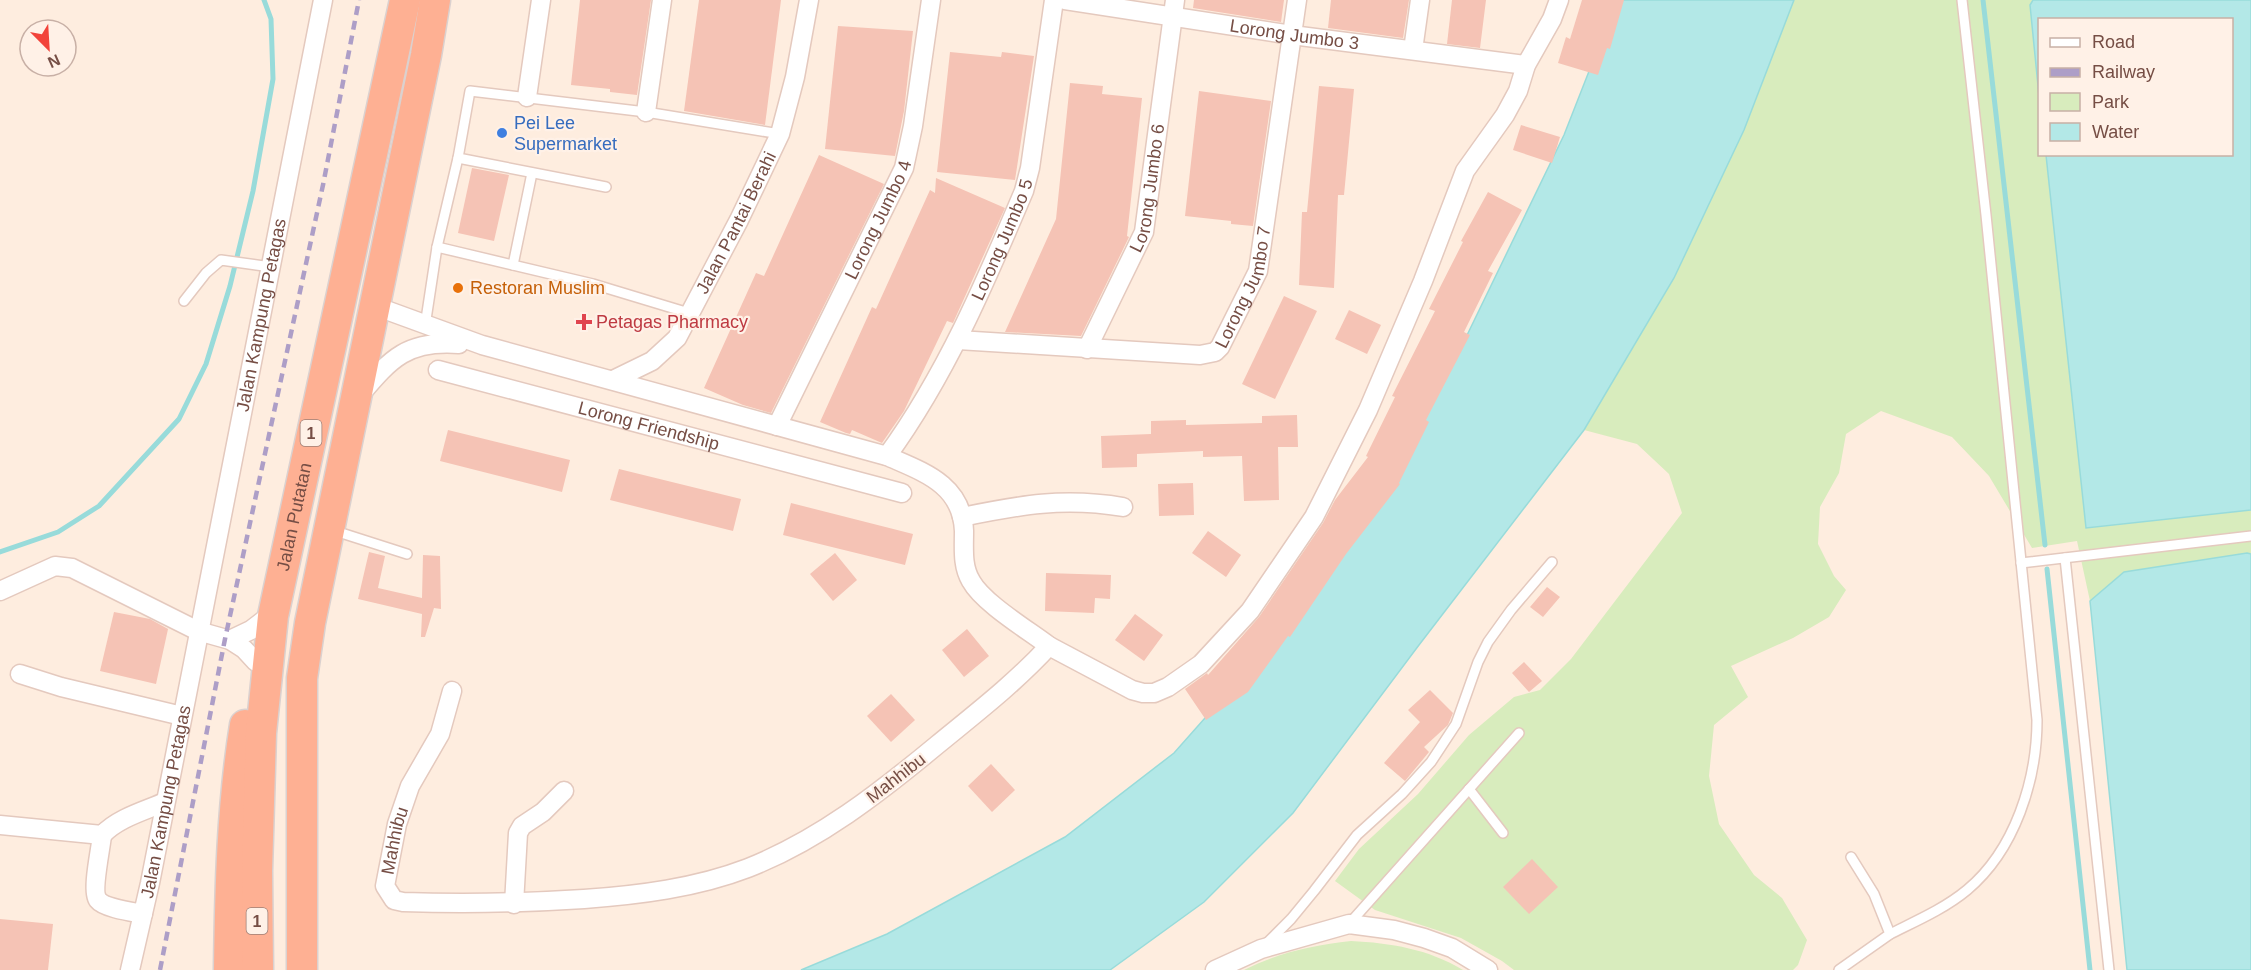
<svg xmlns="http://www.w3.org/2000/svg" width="2251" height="970" viewBox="0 0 2251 970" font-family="Helvetica,sans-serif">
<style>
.green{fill:#d8ecbd}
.water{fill:#b3e8e7;stroke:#98dbda;stroke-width:1.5}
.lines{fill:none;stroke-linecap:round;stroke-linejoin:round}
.stream{stroke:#98dbda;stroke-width:5}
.building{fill:#f5c3b5}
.service-casing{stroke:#e4c9be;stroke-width:12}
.minor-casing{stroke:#e4c9be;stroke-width:21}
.trunk-casing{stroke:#dbd1cf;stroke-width:33}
.service{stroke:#fff;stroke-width:9}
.minor{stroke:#fff;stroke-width:18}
.trunk{stroke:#feb093;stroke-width:30}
.rail{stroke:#ad9ec7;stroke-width:4.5;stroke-dasharray:9 6;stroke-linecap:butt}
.shop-dot{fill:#3f7fe0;stroke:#fff1e7;stroke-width:2}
.food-dot{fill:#e8710a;stroke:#fff1e7;stroke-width:2}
.health-dot{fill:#e0444e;stroke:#fff1e7;stroke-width:2}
.labels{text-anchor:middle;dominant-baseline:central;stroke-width:4.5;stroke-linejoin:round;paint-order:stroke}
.shield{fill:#fff1e7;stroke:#9f7f76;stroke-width:1.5}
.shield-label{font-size:16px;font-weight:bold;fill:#764e45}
.street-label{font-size:18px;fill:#764e45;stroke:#fff1e7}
.shop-label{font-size:18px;fill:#366cbe;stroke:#fff1e7;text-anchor:start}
.food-label{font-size:18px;fill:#c56008;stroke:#fff1e7;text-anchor:start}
.health-label{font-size:18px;fill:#be3a42;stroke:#fff1e7;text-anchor:start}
</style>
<rect width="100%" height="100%" fill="#feeddf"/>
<g class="green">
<polygon points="1794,0 2033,0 2030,5 2039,96 2040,154 2046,155 2086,528 2251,510 2251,554 2124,572 2090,601 2077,541 2032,548 1989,476 1952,437 1881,411 1846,434 1839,473 1820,507 1818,544 1834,576 1846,590 1829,617 1793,638 1731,666 1748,697 1714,725 1709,776 1719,824 1754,875 1782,898 1807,940 1798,965 1793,970 1514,970 1502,961 1461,938 1375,910 1335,881 1359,849 1418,794 1469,735 1514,697 1540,690 1571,659 1682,513 1669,474 1637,444 1584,430 1674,278 1744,130"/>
<path d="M1351 941C1391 943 1428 949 1463 970H1244C1278 953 1313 945 1351 941Z"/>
</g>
<g class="water">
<polygon points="1617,0 1794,0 1744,130 1674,278 1584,430 1419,645 1293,813 1204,902 1110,970 801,970 887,934 1065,837 1174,753 1299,612 1454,362 1564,135"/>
<polygon points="2033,0 2251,0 2251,510 2086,528 2046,155 2232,154 2232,20 2040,20 2039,96 2030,5"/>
<polygon points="2247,553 2251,554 2251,970 2127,970 2090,601 2124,572"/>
</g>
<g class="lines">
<g class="stream">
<polyline points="1983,0 2045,545"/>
<polyline points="0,552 58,532 99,506 179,419 206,364 230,286 253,191 273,79 271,19 264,0"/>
<polyline points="2047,569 2090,970"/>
</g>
</g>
<g class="building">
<polygon points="580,0 651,0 637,95 610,92 610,89 571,85"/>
<polygon points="699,0 781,0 765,125 684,111"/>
<polygon points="1194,0 1284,0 1281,22 1193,8"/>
<polygon points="1331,0 1409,0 1403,38 1328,28"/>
<polygon points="1452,0 1486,0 1480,48 1447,44"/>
<polygon points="1582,0 1624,0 1610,49 1607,48 1598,75 1558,63 1566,37 1570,39"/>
<polygon points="838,26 913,31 904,111 895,156 825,149"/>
<polygon points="950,52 1001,57 1002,52 1034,56 1015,180 937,172"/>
<polygon points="1070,83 1103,86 1102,94 1142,98 1127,236 1129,237 1081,336 1005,332 1056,219"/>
<polygon points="1319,86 1354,89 1344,195 1338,195 1334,288 1299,285 1302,212 1307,212"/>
<polygon points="1199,91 1271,101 1253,226 1231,224 1231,221 1185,216"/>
<polygon points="1521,125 1560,137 1552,163 1513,150"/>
<polygon points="819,155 884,184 771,413 743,405 704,388 756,273 764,276"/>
<polygon points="472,168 509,175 494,241 458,233"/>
<polygon points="936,178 1005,208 953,323 947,321 904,411 882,443 852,430 850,434 846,433 820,422 872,307 876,309 930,190 935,193"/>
<polygon points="1488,192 1522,210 1488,271 1493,273 1464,332 1470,335 1426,420 1429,422 1399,483 1400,484 1346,554 1290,637 1288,636 1248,692 1206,720 1185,689 1207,673 1208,675 1259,617 1323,523 1335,500 1368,457 1366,456 1395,397 1392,396 1435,311 1429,309 1463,242 1461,241"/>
<polygon points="1284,296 1317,311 1275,399 1242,384"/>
<polygon points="1349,310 1381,325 1367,354 1335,339"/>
<polygon points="1297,415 1298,447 1278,447 1279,500 1244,501 1242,456 1203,457 1203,451 1137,454 1137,467 1102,468 1101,436 1151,434 1151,421 1186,420 1186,425 1262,423 1262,416"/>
<polygon points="448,430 570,460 562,492 440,461"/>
<polygon points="619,469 741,499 733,531 610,500"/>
<polygon points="1193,483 1194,515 1159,516 1158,484"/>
<polygon points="791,503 913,534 905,565 783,535"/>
<polygon points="1208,531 1241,555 1226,577 1192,553"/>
<polygon points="369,552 385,556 378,588 422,598 423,555 440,556 441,609 434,608 425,637 421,637 422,614 358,599"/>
<polygon points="835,553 857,580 833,601 810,574"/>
<polygon points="1046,573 1111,575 1110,599 1095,598 1094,613 1045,611"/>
<polygon points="1547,587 1560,597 1543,617 1530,607"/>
<polygon points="114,612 150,619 168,629 156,684 100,671"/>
<polygon points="1135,614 1163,635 1144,661 1115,640"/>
<polygon points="967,629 989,656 964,677 942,650"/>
<polygon points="1524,662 1542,681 1529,692 1512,673"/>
<polygon points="1430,690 1453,713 1448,725 1424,747 1429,752 1405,781 1384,763 1420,722 1408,710"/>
<polygon points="891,694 915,720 891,742 867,716"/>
<polygon points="991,764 1015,790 992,812 968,786"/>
<polygon points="1532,859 1558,887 1529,914 1503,887"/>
<polygon points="0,919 53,924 48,970 0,970"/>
</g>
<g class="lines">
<g class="service-casing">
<g id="service">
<polyline points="458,158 606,187"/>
<polyline points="437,247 593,284 689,313"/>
<polyline points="513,265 532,173"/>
<polyline points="184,301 206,273 221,260 271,267"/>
<polyline points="425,326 437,247 458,158 470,91 646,112 780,134"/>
<polyline points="332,530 407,554"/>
<polyline points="2065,558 2109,970"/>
<polyline points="2021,563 2251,536"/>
<polyline points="1469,789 1503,833"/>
<polyline points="1349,924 1519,733"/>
<path d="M1890 934C1916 921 1944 909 1967 890 2015 850 2037 780 2037 720L1986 215 1962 0"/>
<polyline points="1267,943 1291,919 1314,891 1357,835 1402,794 1431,762 1456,724 1478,662 1488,642 1511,610 1552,562"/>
<polyline points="1839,970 1890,934 1874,894 1851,857"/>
</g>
</g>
<g class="minor-casing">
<g id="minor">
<path id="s1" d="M1065 0 1292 35 1526 65"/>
<polyline points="1413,50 1420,0"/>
<polyline points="527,97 541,0"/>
<polyline points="646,112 662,0"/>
<path id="s2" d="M375 306 482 345 887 456C923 472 962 484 964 531 964 549 962 566 971 581 983 603 1028 630 1049 646 1015 683 976 713 937 745 879 793 819 840 748 868 696 888 639 895 584 899 522 903 465 904 403 902L394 900 385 886 397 824 410 786 440 734 452 691"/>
<path id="s3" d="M958 340 1200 355 1215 352 1220 347 1258 271 1297 0"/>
<path id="s4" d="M1087 349 1144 232 1175 0"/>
<path id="s5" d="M438 370 902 493"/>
<path id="s6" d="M613 380 652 361 677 338 739 220 780 134 795 77 809 0"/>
<path d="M360 395C391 358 408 340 459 344"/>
<path id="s7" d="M777 426 904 168 913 126 931 0"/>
<path id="s8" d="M887 456C946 375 985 283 1024 191L1030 168 1054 0"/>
<path d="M962 517C1020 505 1064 497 1123 507"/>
<polyline points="0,591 55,566 72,568 198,631 230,640 244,649 256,662"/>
<polyline points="230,640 251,630 264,620"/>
<polyline points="1049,646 1132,690 1143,693 1154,693 1168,687 1201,664 1250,611 1314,517 1368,410 1423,281 1465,171 1505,115 1518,91 1526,65 1552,19 1559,0"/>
<polyline points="20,674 61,687 182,716"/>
<path d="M0 825 102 835C118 818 144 811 165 802"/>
<path d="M102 835C101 848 91 891 98 900 104 908 133 912 143 914"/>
<polyline points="514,904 518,833 522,826 543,812 564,791"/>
<path id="s9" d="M130 970 150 883 323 0"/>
<polyline points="1215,970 1261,949 1349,924 1394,930 1424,938 1452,948 1488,970"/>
</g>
</g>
<g class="trunk-casing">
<g id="trunk">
<path d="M229 970C230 888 232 806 245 725"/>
<path id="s10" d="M258 970 257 871 261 733 273 616 405 0"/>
<polyline points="302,970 302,678 310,623 426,55 435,0"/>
</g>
</g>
<use href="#service" class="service"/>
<use href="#minor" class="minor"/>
<use href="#trunk" class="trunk"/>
<polyline class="rail" points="160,970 225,639 323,185 359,0"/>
</g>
<circle class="shop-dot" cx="502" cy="133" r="6"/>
<circle class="food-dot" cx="458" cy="288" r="6"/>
<path class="health-dot" d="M581 313h6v6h6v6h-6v6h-6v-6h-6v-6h6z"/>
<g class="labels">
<g class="shield">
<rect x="300.5" y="420" width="21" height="26" rx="4.5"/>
<rect x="246.5" y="908" width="21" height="26" rx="4.5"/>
</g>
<g class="shield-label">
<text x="311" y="433">1</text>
<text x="257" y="921">1</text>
</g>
<g class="street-label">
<text stroke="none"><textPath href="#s1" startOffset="232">Lorong Jumbo 3</textPath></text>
<text stroke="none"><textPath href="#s4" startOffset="174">Lorong Jumbo 6</textPath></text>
<text stroke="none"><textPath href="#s7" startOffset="230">Lorong Jumbo 4</textPath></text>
<text stroke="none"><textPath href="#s6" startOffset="207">Jalan Pantai Berahi</textPath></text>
<text stroke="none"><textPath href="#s8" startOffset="246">Lorong Jumbo 5</textPath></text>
<text stroke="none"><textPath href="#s3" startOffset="330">Lorong Jumbo 7</textPath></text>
<text stroke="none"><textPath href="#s9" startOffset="668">Jalan Kampung Petagas</textPath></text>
<text stroke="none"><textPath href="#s5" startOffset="218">Lorong Friendship</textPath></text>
<text stroke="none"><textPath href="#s10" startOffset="456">Jalan Putatan</textPath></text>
<text transform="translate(896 778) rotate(-38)">Mahhibu</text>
<text stroke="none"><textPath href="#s9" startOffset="172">Jalan Kampung Petagas</textPath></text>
<text stroke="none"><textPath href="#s2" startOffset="1599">Mahhibu</textPath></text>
</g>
<g class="shop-label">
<text x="514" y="123">Pei Lee<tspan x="514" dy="21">Supermarket</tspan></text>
</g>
<g class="food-label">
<text x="470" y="288">Restoran Muslim</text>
</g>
<g class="health-label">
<text x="596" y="322">Petagas Pharmacy</text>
</g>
</g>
<rect x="2038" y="18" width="195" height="138" fill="#fff1e7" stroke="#c8b0a6" stroke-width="1.5"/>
<rect x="2050" y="38" width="30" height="9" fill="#ffffff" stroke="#c8b0a6" stroke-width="1.5"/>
<text x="2092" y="48" font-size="18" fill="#764e45">Road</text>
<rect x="2050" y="68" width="30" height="9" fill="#ad9ec7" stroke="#c8b0a6" stroke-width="1.5"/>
<text x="2092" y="78" font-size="18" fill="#764e45">Railway</text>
<rect x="2050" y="93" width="30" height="18" fill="#d8ecbd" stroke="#c8b0a6" stroke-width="1.5"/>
<text x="2092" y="108" font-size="18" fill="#764e45">Park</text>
<rect x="2050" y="123" width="30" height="18" fill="#b3e8e7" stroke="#c8b0a6" stroke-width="1.5"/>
<text x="2092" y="138" font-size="18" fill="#764e45">Water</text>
<g transform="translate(48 48) rotate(156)"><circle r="28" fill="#fff1e7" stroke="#c8b0a6" stroke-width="1.5"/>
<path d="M0-4.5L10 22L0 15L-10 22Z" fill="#f2433a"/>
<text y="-9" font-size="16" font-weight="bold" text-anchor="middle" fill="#764e45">N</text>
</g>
</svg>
